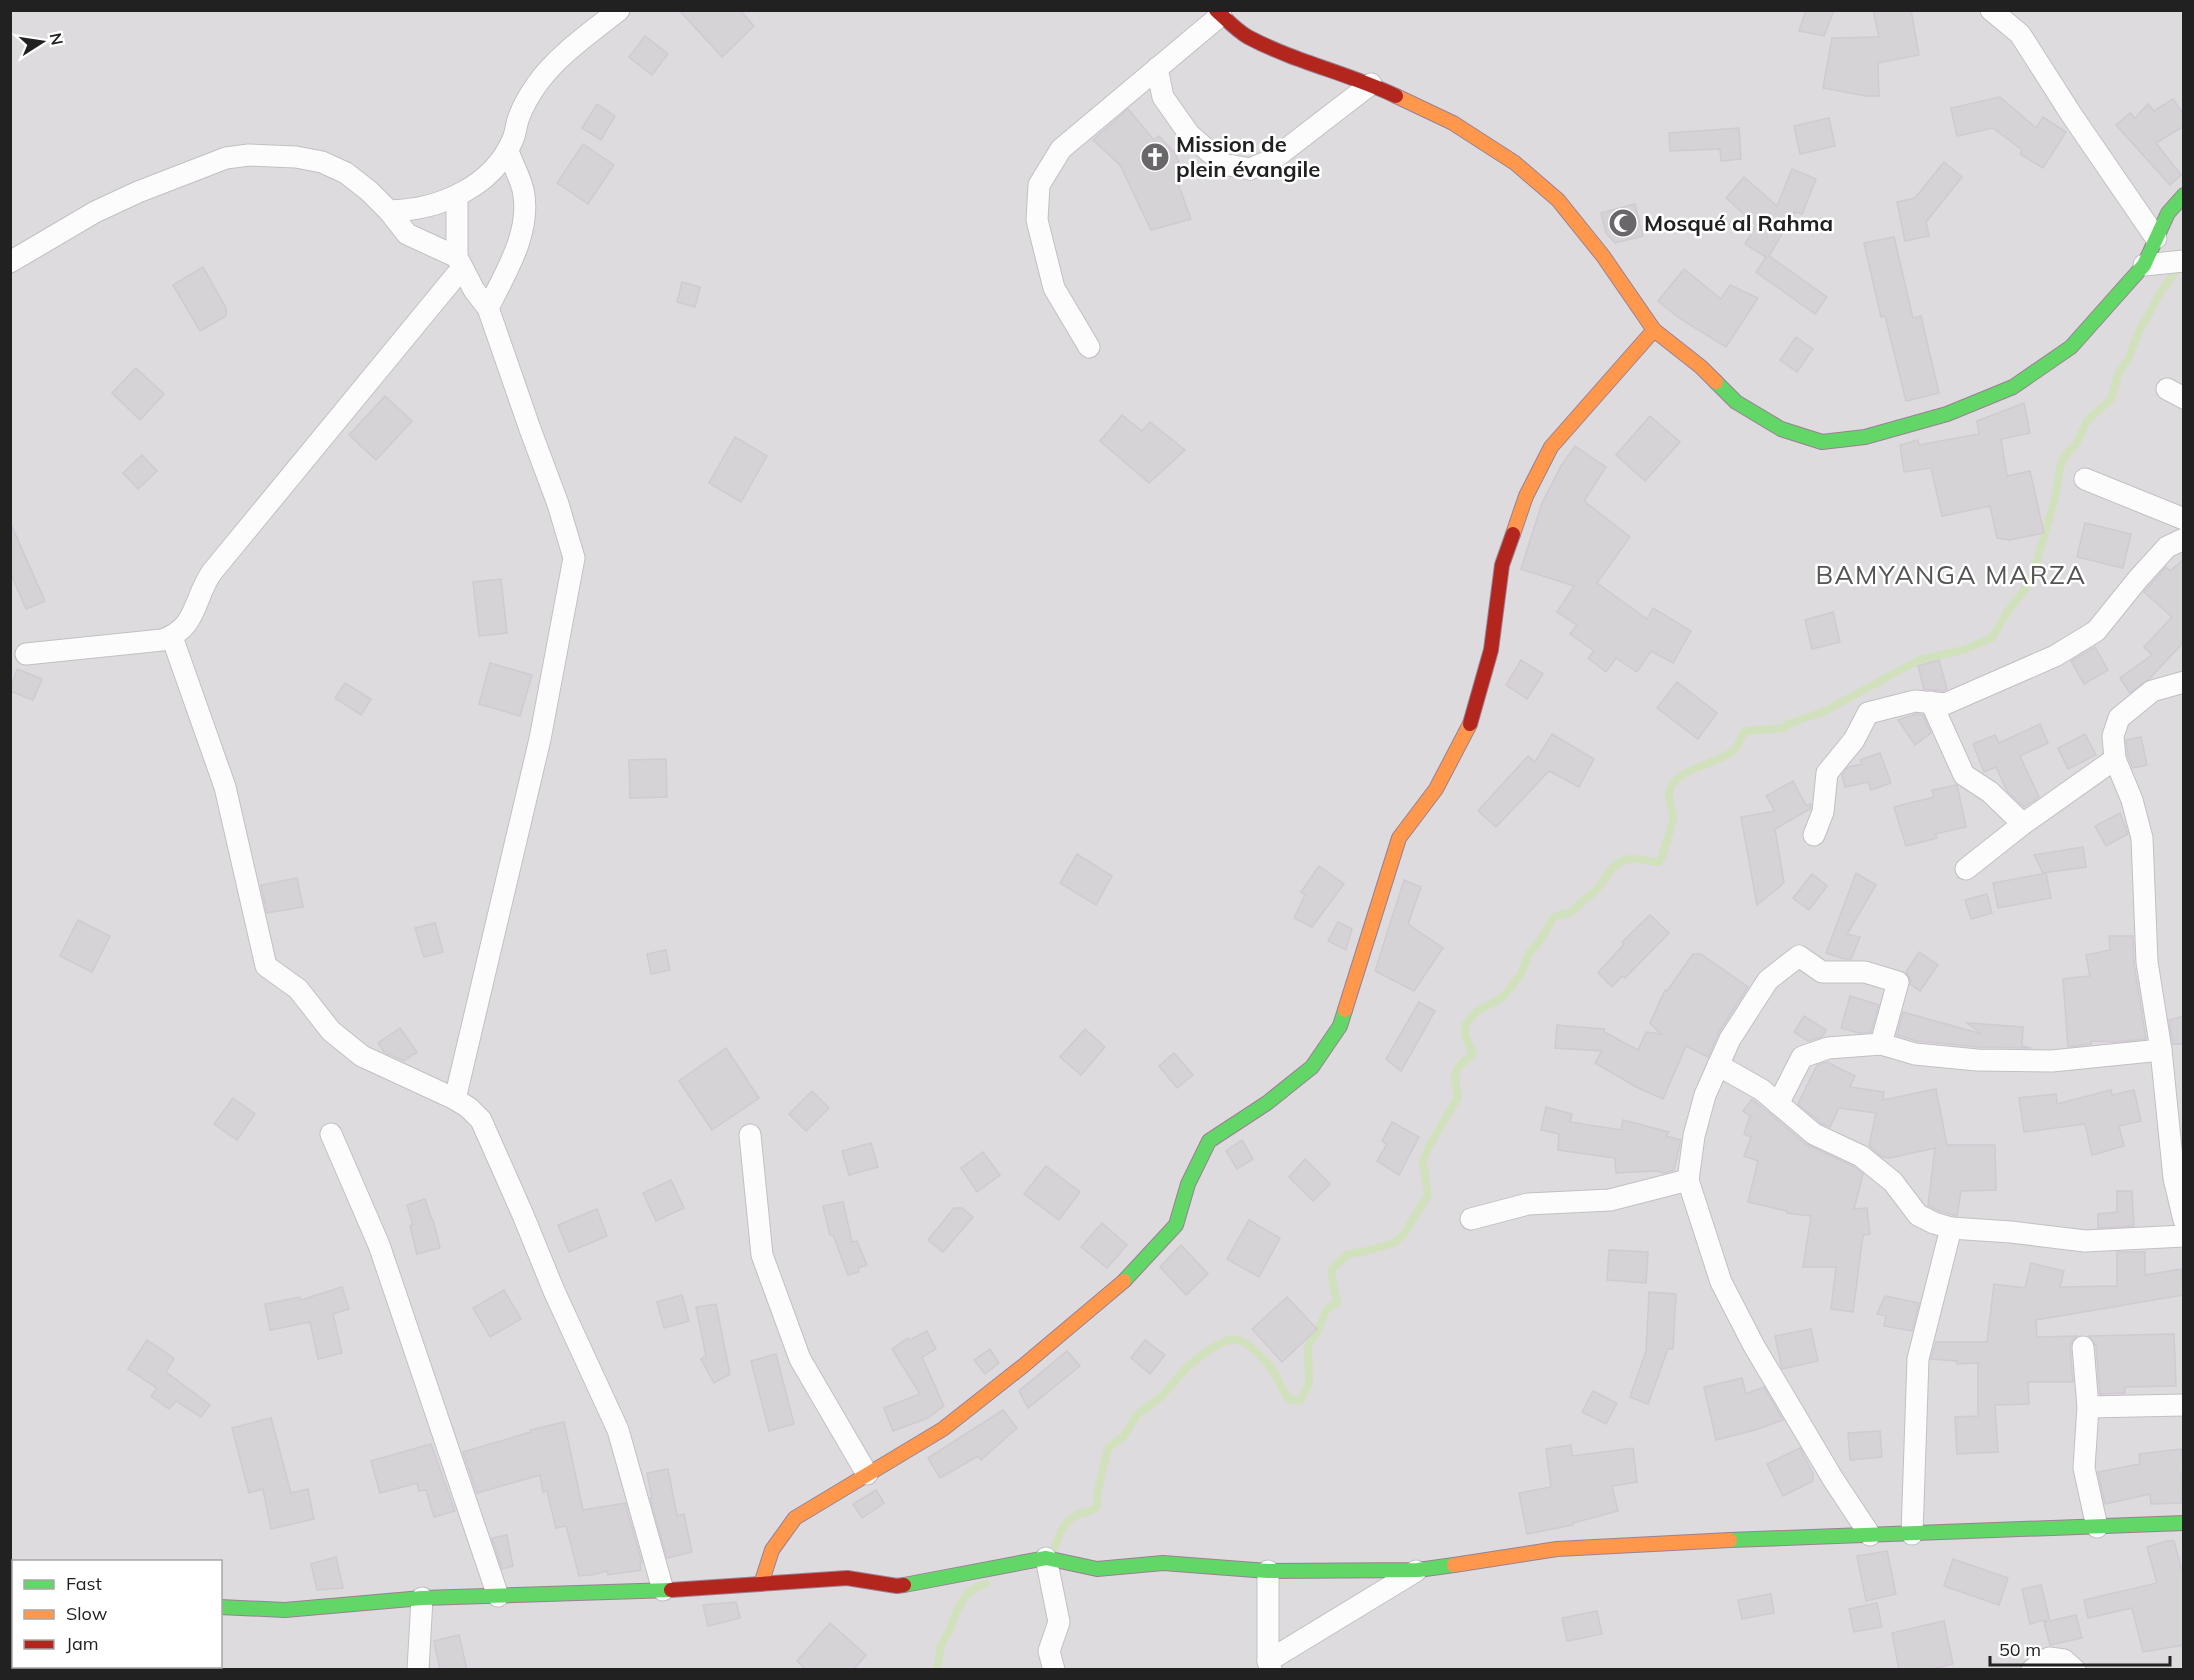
<svg xmlns="http://www.w3.org/2000/svg" width="2194" height="1680" viewBox="0 0 2194 1680" font-family="Mulish,sans-serif">
<style>
.residential{fill:#dddbde;fill-rule:evenodd}
.lines{fill:none;stroke-linecap:round;stroke-linejoin:round}
.stream{stroke:#d2e1bd;stroke-width:8}
.building{fill:#d6d3d7;stroke:#d0cad2;stroke-width:1.5}
.street-casing{stroke:#c2c0c2;stroke-width:23}
.fast-casing{stroke:#998093;stroke-width:16}
.slow-casing{stroke:#998093;stroke-width:16}
.jam-casing{stroke:#998093;stroke-width:16}
.street{stroke:#fcfcfd;stroke-width:21}
.fast{stroke:#63d668;stroke-width:14}
.slow{stroke:#ff974d;stroke-width:14}
.jam{stroke:#b3261e;stroke-width:14}
.labels{text-anchor:middle;dominant-baseline:central;stroke-width:5;stroke-linejoin:round;paint-order:stroke}
.poi-label{font-size:22px;font-weight:bold;fill:#212121;stroke:#fff;text-anchor:start}
.quarter-label{font-size:26px;letter-spacing:1.5px;fill:#545454;stroke:#fff}
</style>
<rect width="100%" height="100%" fill="#eee9ef"/>
<path class="residential" d="M11 11H2183V1669L11 1670ZM14 1562H220V1666H14Z"/>
<g class="lines">
<g class="stream">
<path d="M1053 1552C1058 1538 1061 1525 1075 1516 1082 1511 1090 1514 1097 1507V1494L1108 1448 1124 1436 1137 1415 1162 1396 1187 1367 1209 1350 1223 1342 1235 1339 1246 1343 1260 1355 1274 1372 1288 1399 1300 1401 1309 1383 1308 1345 1317 1333 1326 1310 1337 1302 1332 1278V1269L1348 1254 1367 1251 1394 1243 1404 1234 1428 1195 1423 1162 1429 1146 1458 1097C1453 1072 1453 1069 1473 1054L1465 1035V1025L1476 1012 1503 997 1521 974 1529 953 1540 941 1554 917 1572 912C1579 903 1586 899 1593 893 1607 881 1609 862 1630 859 1639 858 1649 862 1658 862L1662 858C1665 845 1672 830 1673 817 1673 808 1666 798 1670 789 1678 768 1717 764 1733 751 1738 747 1741 737 1745 731L1785 728 1788 724 1823 712 1919 660 1963 650 1992 638 2008 611 2031 581 2054 502 2060 468 2064 457 2076 444 2087 421 2111 399 2119 372 2128 360 2138 334 2160 293 2180 265"/>
<path d="M936 1670C941 1661 938 1653 941 1645 945 1636 952 1631 952 1622 961 1603 964 1589 986 1584"/>
</g>
</g>
<g class="building">
<polygon points="679,10 740,10 754,26 722,57"/>
<polygon points="1806,10 1834,10 1824,36 1799,31"/>
<polygon points="1873,10 1911,10 1919,55 1878,63 1879,96 1866,96 1823,88 1832,38 1879,37"/>
<polygon points="645,36 668,54 652,75 629,57"/>
<polygon points="2000,97 2036,128 2043,117 2066,132 2043,168 2020,154 2022,150 1993,128 1957,136 1951,108"/>
<polygon points="2173,99 2184,115 2184,126 2156,143 2181,175 2170,185 2116,125 2130,113 2135,118 2148,104 2154,111"/>
<polygon points="597,104 615,116 601,140 582,128"/>
<polygon points="1128,109 1154,140 1159,136 1175,153 1182,170 1175,175 1191,219 1151,230 1120,165 1093,140"/>
<polygon points="1829,118 1835,146 1800,154 1794,126"/>
<polygon points="1739,128 1741,159 1721,161 1720,149 1670,151 1669,133"/>
<polygon points="583,144 614,165 588,204 557,183"/>
<polygon points="1944,162 1962,177 1926,222 1929,236 1905,241 1897,202 1915,198"/>
<polygon points="1792,169 1816,179 1802,214 1795,212 1769,256 1827,297 1815,314 1756,272 1766,257 1745,244 1756,225 1726,198 1744,177 1777,206"/>
<polygon points="1635,204 1643,236 1615,243 1606,233 1601,213"/>
<polygon points="1894,237 1913,318 1921,316 1939,393 1906,401 1885,316 1881,317 1864,243"/>
<polygon points="203,267 226,308 226,316 200,331 173,285"/>
<polygon points="1684,269 1721,299 1730,285 1758,298 1726,347 1679,318 1658,301"/>
<polygon points="682,282 700,287 695,307 677,302"/>
<polygon points="1796,337 1813,349 1797,372 1780,360"/>
<polygon points="136,368 164,394 140,420 112,393"/>
<polygon points="385,396 412,421 376,460 349,435"/>
<polygon points="2024,403 2030,433 2001,439 2007,476 2030,471 2044,533 2009,540 1997,538 1990,506 1942,516 1931,468 1904,472 1900,445 1918,440 1919,445 1979,434 1977,421"/>
<polygon points="1122,415 1142,431 1150,422 1185,450 1149,483 1100,441"/>
<polygon points="1650,416 1680,442 1645,481 1616,455"/>
<polygon points="735,437 767,456 741,502 709,483"/>
<polygon points="1575,446 1606,467 1584,501 1630,537 1597,583 1647,619 1653,608 1691,631 1673,663 1651,651 1637,672 1616,658 1606,672 1588,658 1594,651 1570,634 1577,625 1557,612 1574,586 1521,569 1542,503 1561,466"/>
<polygon points="142,455 157,471 138,489 123,473"/>
<polygon points="10,522 45,601 26,609 10,572"/>
<polygon points="2085,523 2131,534 2123,568 2077,557"/>
<polygon points="2184,559 2184,642 2149,679 2130,693 2120,678 2152,655 2144,647 2172,617 2144,592 2166,567 2170,571"/>
<polygon points="501,579 507,633 479,636 473,582"/>
<polygon points="1833,612 1840,642 1812,649 1805,620"/>
<polygon points="2095,647 2108,670 2084,684 2071,661"/>
<polygon points="1521,660 1543,674 1527,699 1506,685"/>
<polygon points="1939,660 1947,689 1943,691 1924,689 1918,666"/>
<polygon points="490,663 532,675 520,716 479,704"/>
<polygon points="17,669 42,679 33,700 10,691"/>
<polygon points="1677,682 1717,713 1698,739 1657,708"/>
<polygon points="345,683 371,699 361,715 335,698"/>
<polygon points="1916,714 1923,715 1931,733 1915,745 1898,720"/>
<polygon points="2040,724 2048,743 2020,756 2039,797 2024,807 2007,791 1996,767 1984,772 1973,744 1995,735 1999,743"/>
<polygon points="1552,734 1594,759 1579,787 1549,771 1496,827 1478,811 1528,756 1535,762"/>
<polygon points="2085,734 2096,755 2068,769 2058,748"/>
<polygon points="2141,737 2147,765 2133,768 2128,756 2126,740"/>
<polygon points="1880,753 1891,783 1871,790 1868,782 1845,787 1842,775 1848,767 1862,764 1860,760"/>
<polygon points="666,759 667,797 630,798 629,760"/>
<polygon points="1793,781 1806,805 1811,804 1810,809 1775,829 1784,883 1757,905 1741,817 1775,811 1766,796"/>
<polygon points="1957,785 1966,827 1935,834 1937,838 1906,846 1894,807 1934,797 1932,790"/>
<polygon points="2120,813 2128,834 2106,846 2095,826"/>
<polygon points="2083,847 2086,867 2043,873 2034,855"/>
<polygon points="1077,854 1112,876 1096,905 1060,883"/>
<polygon points="1319,866 1344,884 1312,927 1294,918 1305,895 1301,892"/>
<polygon points="1856,873 1876,885 1847,934 1860,937 1851,959 1844,959 1826,953"/>
<polygon points="2046,873 2051,898 1998,908 1993,883"/>
<polygon points="1812,874 1827,886 1809,910 1793,898"/>
<polygon points="297,878 303,907 267,913 261,885"/>
<polygon points="1404,880 1421,887 1408,924 1443,948 1414,991 1375,971"/>
<polygon points="1987,894 1992,913 1971,919 1965,900"/>
<polygon points="1650,915 1669,933 1625,978 1622,976 1612,987 1598,973 1624,944 1622,942"/>
<polygon points="78,920 110,936 92,972 60,956"/>
<polygon points="1338,922 1352,929 1346,950 1328,941"/>
<polygon points="435,923 443,952 424,957 415,928"/>
<polygon points="2109,936 2133,936 2134,964 2146,1039 2115,1042 2091,1041 2091,1044 2068,1047 2063,979 2090,976 2086,955 2110,950"/>
<polygon points="666,950 670,970 651,974 647,954"/>
<polygon points="1919,952 1938,965 1920,991 1910,984 1910,978 1906,972"/>
<polygon points="1693,954 1701,954 1748,987 1719,1032 1708,1057 1686,1046 1663,1099 1636,1087 1595,1063 1602,1051 1555,1048 1557,1025 1604,1029 1604,1032 1638,1050 1646,1032 1661,1034 1650,1023 1665,990 1667,991"/>
<polygon points="1850,996 1879,1005 1871,1032 1859,1033 1841,1028"/>
<polygon points="1419,1002 1435,1011 1401,1071 1386,1059"/>
<polygon points="1903,1012 1982,1034 1967,1023 2023,1027 2022,1046 2031,1048 1978,1047 1917,1041 1897,1035"/>
<polygon points="1804,1016 1826,1030 1822,1037 1808,1041 1794,1032"/>
<polygon points="2184,1016 2184,1044 2173,1044 2169,1020"/>
<polygon points="400,1028 417,1052 404,1061 384,1052 378,1043"/>
<polygon points="1085,1029 1105,1047 1081,1075 1060,1057"/>
<polygon points="726,1048 759,1098 712,1130 679,1081"/>
<polygon points="1174,1053 1193,1075 1177,1088 1159,1066"/>
<polygon points="1827,1062 1855,1076 1850,1087 1884,1092 1883,1100 1936,1089 1947,1145 1995,1145 1996,1190 1961,1191 1957,1216 1939,1211 1928,1206 1935,1148 1890,1158 1882,1157 1869,1146 1876,1113 1839,1108 1830,1127 1821,1123 1798,1104 1817,1065"/>
<polygon points="2111,1090 2112,1095 2134,1090 2141,1121 2119,1126 2124,1146 2092,1155 2085,1124 2024,1132 2019,1098 2056,1094 2057,1104"/>
<polygon points="812,1091 829,1108 806,1131 789,1114"/>
<polygon points="233,1098 255,1114 237,1140 214,1124"/>
<polygon points="1752,1099 1806,1144 1854,1167 1863,1174 1854,1209 1867,1208 1870,1234 1863,1235 1853,1312 1831,1309 1836,1267 1803,1267 1811,1216 1787,1213 1787,1211 1748,1202 1758,1161 1744,1156 1751,1137 1744,1134 1750,1116 1743,1111"/>
<polygon points="1546,1107 1572,1114 1570,1122 1621,1130 1623,1120 1669,1132 1666,1136 1681,1140 1674,1170 1664,1173 1657,1171 1616,1173 1615,1158 1558,1150 1559,1134 1541,1130"/>
<polygon points="1392,1122 1419,1137 1399,1175 1377,1161 1387,1144 1382,1141"/>
<polygon points="1242,1140 1253,1159 1237,1169 1226,1151"/>
<polygon points="871,1143 878,1167 849,1175 842,1151"/>
<polygon points="983,1152 1000,1175 977,1192 961,1168"/>
<polygon points="1305,1159 1330,1184 1313,1201 1289,1177"/>
<polygon points="1046,1166 1080,1192 1059,1220 1024,1194"/>
<polygon points="671,1180 684,1208 656,1221 643,1193"/>
<polygon points="2117,1191 2132,1191 2134,1226 2098,1228 2098,1214 2117,1212"/>
<polygon points="425,1199 432,1220 433,1220 440,1248 417,1254 410,1226 413,1225 407,1205"/>
<polygon points="843,1202 852,1242 857,1241 867,1265 858,1268 859,1272 848,1275 833,1235 830,1235 823,1206"/>
<polygon points="954,1208 962,1208 973,1217 943,1252 928,1240"/>
<polygon points="597,1209 607,1236 569,1252 558,1225"/>
<polygon points="1249,1220 1280,1238 1259,1277 1227,1259"/>
<polygon points="1102,1223 1127,1245 1107,1268 1081,1247"/>
<polygon points="1181,1245 1208,1274 1186,1295 1160,1267"/>
<polygon points="1609,1250 1648,1252 1646,1283 1607,1280"/>
<polygon points="2117,1252 2145,1252 2145,1275 2181,1269 2184,1295 2036,1320 2037,1337 2077,1336 2072,1341 2070,1347 2073,1382 2028,1382 2029,1404 1995,1405 1998,1452 1957,1454 1955,1417 1978,1416 1978,1363 1957,1364 1957,1361 1931,1359 1936,1342 1987,1342 1994,1284 2025,1288 2031,1263 2064,1271 2060,1287 2117,1286"/>
<polygon points="342,1287 349,1309 333,1314 342,1353 318,1359 310,1322 270,1330 265,1304 300,1297 301,1300"/>
<polygon points="504,1290 521,1319 490,1337 473,1308"/>
<polygon points="1649,1292 1676,1294 1673,1349 1668,1349 1648,1404 1630,1397 1646,1351"/>
<polygon points="682,1295 689,1321 664,1328 657,1302"/>
<polygon points="1885,1296 1919,1303 1912,1331 1884,1326 1886,1316 1877,1314"/>
<polygon points="1287,1297 1317,1329 1282,1362 1252,1329"/>
<polygon points="716,1304 730,1374 714,1383 701,1359 706,1356 696,1307"/>
<polygon points="1811,1329 1818,1361 1782,1369 1775,1336"/>
<polygon points="927,1331 936,1349 922,1357 944,1406 928,1418 893,1431 884,1408 920,1394 892,1349 908,1338 910,1340"/>
<polygon points="2174,1334 2176,1386 2125,1387 2125,1393 2100,1394 2096,1346 2089,1336"/>
<polygon points="147,1340 174,1358 166,1372 210,1405 201,1417 176,1401 169,1409 151,1396 157,1388 128,1369"/>
<polygon points="1145,1340 1165,1355 1150,1374 1131,1358"/>
<polygon points="990,1349 999,1363 985,1374 974,1360"/>
<polygon points="1067,1351 1080,1366 1028,1408 1019,1391"/>
<polygon points="776,1354 794,1424 769,1431 751,1361"/>
<polygon points="1742,1378 1746,1394 1764,1387 1783,1420 1755,1430 1716,1440 1704,1387"/>
<polygon points="1593,1391 1617,1403 1606,1424 1582,1412"/>
<polygon points="1003,1410 1017,1428 981,1460 978,1456 940,1478 928,1458"/>
<polygon points="271,1418 291,1493 308,1489 314,1519 271,1529 263,1489 249,1493 232,1428"/>
<polygon points="564,1422 583,1510 625,1503 642,1563 640,1563 641,1570 608,1575 607,1571 592,1575 579,1576 566,1526 556,1528 547,1491 543,1492 540,1475 477,1493 463,1452 531,1432 530,1430"/>
<polygon points="1880,1431 1882,1457 1850,1460 1848,1433"/>
<polygon points="431,1444 455,1511 434,1517 426,1490 419,1491 417,1483 380,1493 371,1461"/>
<polygon points="1571,1445 1572,1456 1633,1448 1637,1482 1612,1486 1618,1511 1573,1523 1573,1525 1527,1534 1519,1493 1551,1487 1546,1449"/>
<polygon points="1800,1448 1813,1474 1813,1481 1783,1496 1767,1464"/>
<polygon points="2181,1449 2184,1467 2184,1473 2181,1473 2182,1503 2151,1504 2150,1494 2105,1504 2098,1472 2140,1464 2139,1454"/>
<polygon points="668,1469 677,1516 684,1514 692,1552 667,1558 650,1498 652,1498 647,1473"/>
<polygon points="876,1490 884,1503 862,1518 853,1504"/>
<polygon points="507,1535 513,1566 502,1569 492,1538"/>
<polygon points="2167,1541 2174,1541 2184,1578 2184,1645 2143,1652 2132,1608 2088,1618 2084,1600 2157,1583 2147,1547"/>
<polygon points="1887,1551 1896,1594 1866,1601 1857,1556"/>
<polygon points="336,1557 343,1588 317,1590 311,1564"/>
<polygon points="1953,1559 2008,1578 1999,1605 1944,1586"/>
<polygon points="2041,1585 2050,1621 2076,1615 2082,1638 2050,1645 2044,1622 2048,1622 2044,1620 2030,1624 2022,1589"/>
<polygon points="1771,1594 1774,1613 1742,1619 1738,1600"/>
<polygon points="736,1602 740,1618 708,1626 703,1605"/>
<polygon points="1877,1603 1882,1627 1854,1632 1849,1609"/>
<polygon points="1597,1611 1602,1634 1567,1641 1562,1618"/>
<polygon points="1944,1621 1953,1664 1928,1670 1899,1670 1892,1633"/>
<polygon points="830,1623 866,1655 853,1670 806,1670 797,1661"/>
<polygon points="459,1635 467,1670 440,1670 434,1641"/>
</g>
<g class="lines">
<g class="street-casing">
<g id="street">
<polyline points="1991,10 2020,34 2071,114 2156,238"/>
<polyline points="1157,68 1163,97 1189,134 1223,164 1250,169 1275,158 1371,84"/>
<polyline points="389,211 407,234 457,257"/>
<path d="M10 262 95 212 138 192 226 158 249 155 296 157 322 162 346 173 369 191 389 211C439 210 493 187 513 139 516 132 516 124 519 117 523 106 530 94 537 84 558 55 590 33 619 10"/>
<polyline points="2144,265 2184,261"/>
<path d="M488 308C506 272 532 231 523 190 520 177 512 163 508 151"/>
<polyline points="1089,347 1054,288 1037,220 1039,185 1061,149 1221,15"/>
<polyline points="2167,389 2184,398"/>
<polyline points="2085,479 2184,519"/>
<polyline points="172,637 225,787 266,966 298,989 331,1031 362,1056 455,1099 469,1108 481,1120 523,1215 554,1291 618,1430 663,1590"/>
<path d="M26 654 162 640C198 628 193 599 212 572L462 268"/>
<polyline points="2184,682 2152,691 2119,718 2113,736 2115,759 2132,800 2142,838 2147,962 2161,1050 2174,1178 2184,1220"/>
<polyline points="1931,702 1964,775 1990,792 2023,824"/>
<polyline points="1814,835 1823,812 1827,773 1854,740 1868,713 1915,701 1945,704 2055,656 2096,631 2138,579 2167,547 2184,539"/>
<polyline points="1966,869 2023,824 2115,759"/>
<polyline points="1718,1065 1762,1090 1814,1134 1861,1156 1893,1182 1918,1215 1934,1223 1951,1228 2011,1232 2085,1241 2184,1236"/>
<polyline points="455,1099 540,739 574,558 558,504 530,429 488,308 474,290 457,257 457,196"/>
<polyline points="1778,1104 1802,1057 1828,1048 1881,1044 1915,1054 1977,1060 2052,1061 2161,1050"/>
<polyline points="331,1134 379,1245 498,1596"/>
<polyline points="750,1135 762,1255 800,1359 867,1474"/>
<polyline points="1471,1219 1528,1204 1610,1200 1688,1180"/>
<polyline points="2083,1347 2088,1407 2084,1468 2097,1527"/>
<polyline points="2088,1407 2184,1405"/>
<polyline points="1912,1534 1918,1359 1951,1228"/>
<polyline points="1870,1535 1833,1479 1754,1346 1721,1282 1688,1180 1694,1136 1705,1095 1730,1039 1768,980 1799,956 1822,972 1865,972 1898,982 1881,1044"/>
<polyline points="1046,1558 1059,1622 1049,1651 1054,1670"/>
<polyline points="1268,1571 1268,1661 1271,1670"/>
<polyline points="10,1615 14,1615"/>
<polyline points="1268,1661 1416,1571"/>
<polyline points="97,1670 97,1666"/>
<polyline points="418,1670 422,1598"/>
<polyline points="2032,1670 2049,1658 2064,1660 2075,1670"/>
</g>
</g>
<g class="fast-casing">
<g id="fast">
<polyline points="1716,382 1736,402 1781,429 1822,442 1865,437 1947,414 2013,387 2071,347 2144,265 2168,213 2184,195"/>
<polyline points="1124,1281 1176,1225 1188,1184 1209,1141 1267,1103 1312,1067 1340,1026 1345,1010"/>
<polyline points="1730,1540 2184,1523"/>
<polyline points="904,1585 1046,1558 1097,1569 1163,1563 1268,1571 1418,1570 1454,1565"/>
<polyline points="220,1607 285,1610 422,1598 671,1590"/>
</g>
</g>
<g class="slow-casing">
<g id="slow">
<polyline points="1396,96 1453,123 1515,163 1558,200 1603,256 1654,330 1701,367 1716,382"/>
<polyline points="1513,534 1526,496 1551,447 1654,330"/>
<polyline points="1345,1010 1399,838 1436,789 1470,724"/>
<polyline points="1454,1565 1557,1549 1730,1540"/>
<polyline points="761,1584 772,1550 795,1518 943,1429 1023,1366 1124,1281"/>
</g>
</g>
<g class="jam-casing">
<g id="jam">
<path d="M1216 10C1226 19 1237 31 1248 37 1295 62 1348 73 1396 96"/>
<polyline points="1470,724 1491,650 1502,565 1513,534"/>
<polyline points="671,1590 847,1578 897,1586 904,1585"/>
</g>
</g>
<use href="#street" class="street"/>
<use href="#fast" class="fast"/>
<use href="#slow" class="slow"/>
<use href="#jam" class="jam"/>
</g>
<defs>
<g id="church-disc" transform="scale(1.5)"><circle r="9.5" fill="#696769" stroke="#fff"/><path d="M-1.2-6h2.4v3.5h3.3v2.4h-3.3V6h-2.4V-.1h-3.3v-2.4h3.3Z" fill="#fff"/></g>
<g id="mosque-disc" transform="scale(1.5)"><circle r="9.5" fill="#696769" stroke="#fff"/><path d="M3.5-4.9A6 6 0 1 0 3.5 4.9A5 5 0 1 1 3.5-4.9Z" fill="#fff"/></g>
</defs>
<g fill-rule="evenodd">
<use href="#church-disc" x="1155" y="157"/>
<use href="#mosque-disc" x="1623" y="223"/>
</g>
<g class="labels">
<g class="poi-label">
<text x="1176" y="144">Mission de<tspan x="1176" dy="25">plein évangile</tspan></text>
<text x="1644" y="223">Mosqué al Rahma</text>
</g>
<g class="quarter-label">
<text x="1951" y="574">BAMYANGA MARZA</text>
</g>
</g>
<rect width="2194" height="1680" fill="none" stroke="#212121" stroke-width="24"/>
<rect x="12" y="1560" width="210" height="108" fill="#ffffff" stroke="#a6a6a6" stroke-width="1.5"/>
<rect x="24" y="1580" width="30" height="9" fill="#63d668" stroke="#a6a6a6" stroke-width="1.5"/>
<text x="66" y="1590" font-size="18" fill="#212121">Fast</text>
<rect x="24" y="1610" width="30" height="9" fill="#ff974d" stroke="#a6a6a6" stroke-width="1.5"/>
<text x="66" y="1620" font-size="18" fill="#212121">Slow</text>
<rect x="24" y="1640" width="30" height="9" fill="#b3261e" stroke="#a6a6a6" stroke-width="1.5"/>
<text x="66" y="1650" font-size="18" fill="#212121">Jam</text>
<g transform="translate(42 42) rotate(78)" stroke="#ffffff" stroke-width="4.5" paint-order="stroke">
<path d="M0-4.5L10 22L0 15L-10 22Z" fill="#212121"/>
<text y="-9" font-size="16" font-weight="bold" text-anchor="middle" fill="#212121">N</text>
</g>
<path d="M1990 1656v9h180v-9" fill="none" stroke="#212121" stroke-width="3"/>
<text x="1999" y="1656" font-size="18" fill="#212121" stroke="#ffffff" stroke-width="4.5" paint-order="stroke">50 m</text>
</svg>
